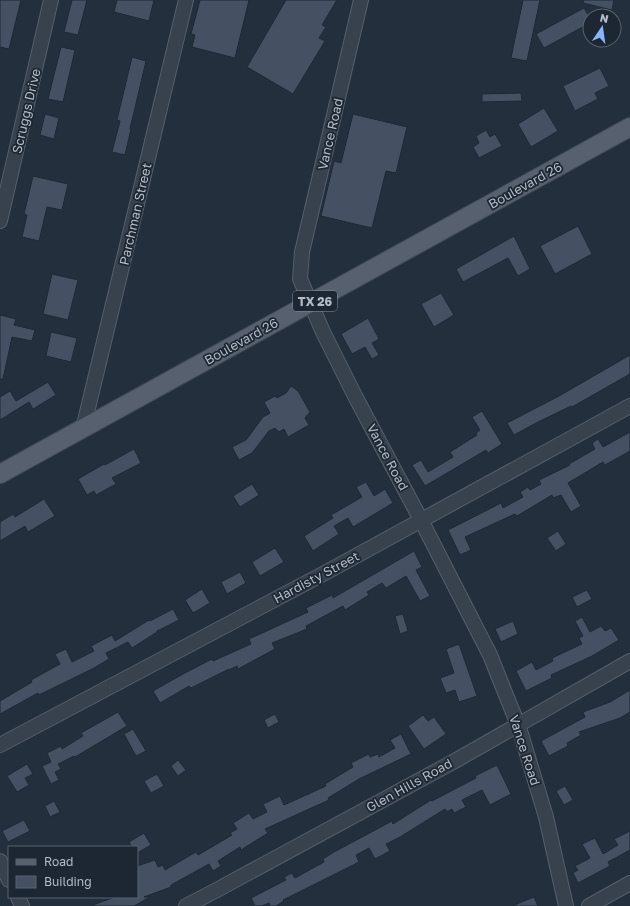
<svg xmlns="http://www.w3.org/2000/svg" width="630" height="906" viewBox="0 0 630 906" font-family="'Golos Text',sans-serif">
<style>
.building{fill:#455162;stroke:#1f2835}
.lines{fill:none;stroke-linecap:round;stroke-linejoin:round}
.minor-casing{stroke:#565f6c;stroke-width:16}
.major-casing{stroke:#414a57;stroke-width:20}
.minor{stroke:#38414e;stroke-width:14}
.major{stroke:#56606e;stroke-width:18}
.labels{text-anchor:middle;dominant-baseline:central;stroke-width:3.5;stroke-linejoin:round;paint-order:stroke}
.shield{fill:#1d2633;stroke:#878f9c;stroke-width:1}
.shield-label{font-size:12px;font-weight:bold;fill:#b4bcc9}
.street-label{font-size:13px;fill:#b4bcc9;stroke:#1d2633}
</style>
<rect width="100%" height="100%" fill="#242f3e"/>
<g class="building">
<polygon points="0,0 21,0 9,49 0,47"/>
<polygon points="72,0 87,0 78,35 64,32"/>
<polygon points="117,0 154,0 149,21 114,12"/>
<polygon points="200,0 249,0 235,58 192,47 195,35 191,34"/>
<polygon points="286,0 337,0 322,25 326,27 319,38 325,41 293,94 247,67"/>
<polygon points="523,0 540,0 527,61 511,58"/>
<polygon points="584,0 614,0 612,10 583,3"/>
<polygon points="584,8 590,18 590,23 544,48 536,34"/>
<polygon points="61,47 75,50 63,102 48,99"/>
<polygon points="132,57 146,61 130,129 131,129 125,155 112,152 120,121 117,120"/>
<polygon points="600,68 609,86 595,93 598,99 575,111 563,86"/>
<polygon points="521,93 522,101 482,102 482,94"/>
<polygon points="544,108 558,131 531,147 518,124"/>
<polygon points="45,114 59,118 54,139 40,135"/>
<polygon points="353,114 407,127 396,173 386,171 372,228 321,216 334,161 341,163"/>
<polygon points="486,130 490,137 495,134 502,146 479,158 473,147 479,143 476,136"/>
<polygon points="33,176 68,184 62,210 47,207 39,241 22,237 27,215 24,214"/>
<polygon points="578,226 592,254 555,274 540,246"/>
<polygon points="514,236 530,269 518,276 508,258 463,282 456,269"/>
<polygon points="52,274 78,280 68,320 43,314"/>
<polygon points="441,293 454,315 434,327 421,304"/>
<polygon points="0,315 16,319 14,325 35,330 32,341 12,337 3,379 0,379"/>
<polygon points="368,318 379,339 372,343 379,355 372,359 365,347 352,354 341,334"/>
<polygon points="51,332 77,338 71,362 46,356"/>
<polygon points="630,355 630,374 572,407 571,406 536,423 514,435 507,423 559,396"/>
<polygon points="48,382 56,395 33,409 29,402 0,420 0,397 10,391 16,401"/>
<polygon points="291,386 298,391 310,412 305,418 309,425 288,437 284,429 279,432 275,428 269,431 252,453 239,460 232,447 246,440 263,417 270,413 264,402 275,396 277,398 286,393"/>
<polygon points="482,411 502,444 488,453 486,450 425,486 412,465 421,460 428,472 453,457 450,452 477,435 476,433 480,430 472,417"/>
<polygon points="630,432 630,451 605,465 603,462 568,483 581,506 571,512 561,495 553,498 552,495 517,516 515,514 465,537 471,550 460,555 448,530 501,503 503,508 523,497 520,492 528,487 530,490 541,484 539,480 570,465 569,464 595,449 592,443 598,439 603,447"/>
<polygon points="134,449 141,463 112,478 116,484 96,495 94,491 87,495 78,479 104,464 105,465"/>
<polygon points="366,482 374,496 385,489 393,503 353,527 348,518 334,526 339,534 313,551 304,536 333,518 331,515 362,497 356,487"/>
<polygon points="252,484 259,495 240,507 233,496"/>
<polygon points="44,499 55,516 28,532 25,526 0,541 0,522 13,514 15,517"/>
<polygon points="558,531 566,544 556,551 547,538"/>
<polygon points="275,548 284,562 260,576 252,562"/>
<polygon points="414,551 422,567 416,570 430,596 420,601 406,576 386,588 382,583 367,592 369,595 345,610 343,606 306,626 307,629 272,643 275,649 238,669 237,666 229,670 229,669 191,688 189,686 160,703 153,691 181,675 212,659 213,661 251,644 249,639 308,612 306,608 332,595 333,598"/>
<polygon points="240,572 246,583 227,594 221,582"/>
<polygon points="202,589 210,603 193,613 185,600"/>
<polygon points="587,590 592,599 577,607 572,597"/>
<polygon points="173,609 179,620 157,631 157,632 132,648 128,642 106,653 109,659 94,668 39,695 38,693 0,714 0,701 32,682 31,680 60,664 55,654 66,649 72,662 94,651 91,646 112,635 115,641 149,620 150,621"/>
<polygon points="403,614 408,631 400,634 395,616"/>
<polygon points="582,617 590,632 601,626 605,631 611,628 619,640 592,656 551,675 552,678 526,691 516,671 532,662 536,670 553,661 552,658 582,644 579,638 583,636 575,621"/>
<polygon points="513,621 518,634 501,642 495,629"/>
<polygon points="459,644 477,696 459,702 455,690 446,693 440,678 454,673 446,649"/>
<polygon points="630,690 630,712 620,718 579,732 581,735 567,743 568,746 549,756 541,741 585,717 583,712 610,702"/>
<polygon points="118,712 127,726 75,757 74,756 58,764 61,769 55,772 59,780 51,784 42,766 51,762 47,753 61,746 62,749 83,736 81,733"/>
<polygon points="275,714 279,722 268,728 264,720"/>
<polygon points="423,715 428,721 434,717 446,734 424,749 408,726"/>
<polygon points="133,729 146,751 136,756 124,734"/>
<polygon points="401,734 411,754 359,779 328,798 329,800 265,829 268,833 241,850 240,847 218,861 221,866 213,871 209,864 171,885 171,887 144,897 150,897 134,906 93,906 93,905 115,897 137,897 137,866 155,860 158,867 163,865 165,870 196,852 198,855 232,835 230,833 237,829 233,823 249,813 253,819 267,812 263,804 280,796 284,805 326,786 325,784 353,767 351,763 369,754 370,757 378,754 379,757 395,748 390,740"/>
<polygon points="178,760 186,770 178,776 171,766"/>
<polygon points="27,764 33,774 25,778 29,785 17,792 7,776"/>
<polygon points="497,765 511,794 490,805 482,790 462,800 466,807 454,813 452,809 447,812 445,809 400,837 386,844 390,851 375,859 369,848 356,855 359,862 283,900 284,901 276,906 270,906 269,903 262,906 255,906 251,898 286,880 284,877 292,873 295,878 324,862 323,859 334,852 392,821 393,824 431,800 432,801 476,778 475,776"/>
<polygon points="157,774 164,786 151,793 144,781"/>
<polygon points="565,786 573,800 564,805 556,791"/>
<polygon points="54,801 60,812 50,817 45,806"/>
<polygon points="24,820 30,831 8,842 2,831"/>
<polygon points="630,831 630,850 608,862 610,866 578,883 573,873 578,870 575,866 590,858 582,844 595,838 603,854 618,845 614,839"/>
<polygon points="144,833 151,845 137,853 137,847 132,847 129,842"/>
<polygon points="534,897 538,906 512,906"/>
</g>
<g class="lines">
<g class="minor-casing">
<g id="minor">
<polyline points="361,0 302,252 300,279 323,332 356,398 421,520 490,655 512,710 518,724 546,817 566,906"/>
<polyline points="0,221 51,0"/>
<polyline points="83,429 186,0"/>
<polyline points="0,745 323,574 630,406"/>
<polyline points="0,861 9,880"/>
<polyline points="18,897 22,906"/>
<polyline points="186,906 213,892 453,762 630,661"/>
<polyline points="589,906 630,883"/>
</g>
</g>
<g class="major-casing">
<polyline id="major" points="0,474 630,127"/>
</g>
<use href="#minor" class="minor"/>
<use href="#major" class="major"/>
</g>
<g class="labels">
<rect class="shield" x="293" y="291" width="44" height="20" rx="3"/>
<g class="shield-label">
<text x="315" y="301">TX 26</text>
</g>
<g class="street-label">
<text transform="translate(26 111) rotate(-77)">Scruggs Drive</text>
<text transform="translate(330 134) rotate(-77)">Vance Road</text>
<text transform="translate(525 185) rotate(-29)">Boulevard 26</text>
<text transform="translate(135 214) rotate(-77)">Parchman Street</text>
<text transform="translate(241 341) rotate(-29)">Boulevard 26</text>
<text transform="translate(388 457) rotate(62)">Vance Road</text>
<text transform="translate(316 577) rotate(-28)">Hardisty Street</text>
<text transform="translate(525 750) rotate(72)">Vance Road</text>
<text transform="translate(409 785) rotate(-29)">Glen Hills Road</text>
</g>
</g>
<rect x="8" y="846" width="130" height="52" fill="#1d2633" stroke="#59626f"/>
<rect x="16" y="859" width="20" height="6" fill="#56606e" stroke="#59626f"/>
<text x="44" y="866" font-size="12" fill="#b4bcc9">Road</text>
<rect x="16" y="876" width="20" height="12" fill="#455162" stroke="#59626f"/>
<text x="44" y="886" font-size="12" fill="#b4bcc9">Building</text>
<g transform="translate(602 28) rotate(13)"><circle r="19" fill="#1d2633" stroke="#59626f"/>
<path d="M0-3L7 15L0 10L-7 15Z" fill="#8ab4f8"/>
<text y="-6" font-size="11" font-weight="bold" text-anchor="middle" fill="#b4bcc9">N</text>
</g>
</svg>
